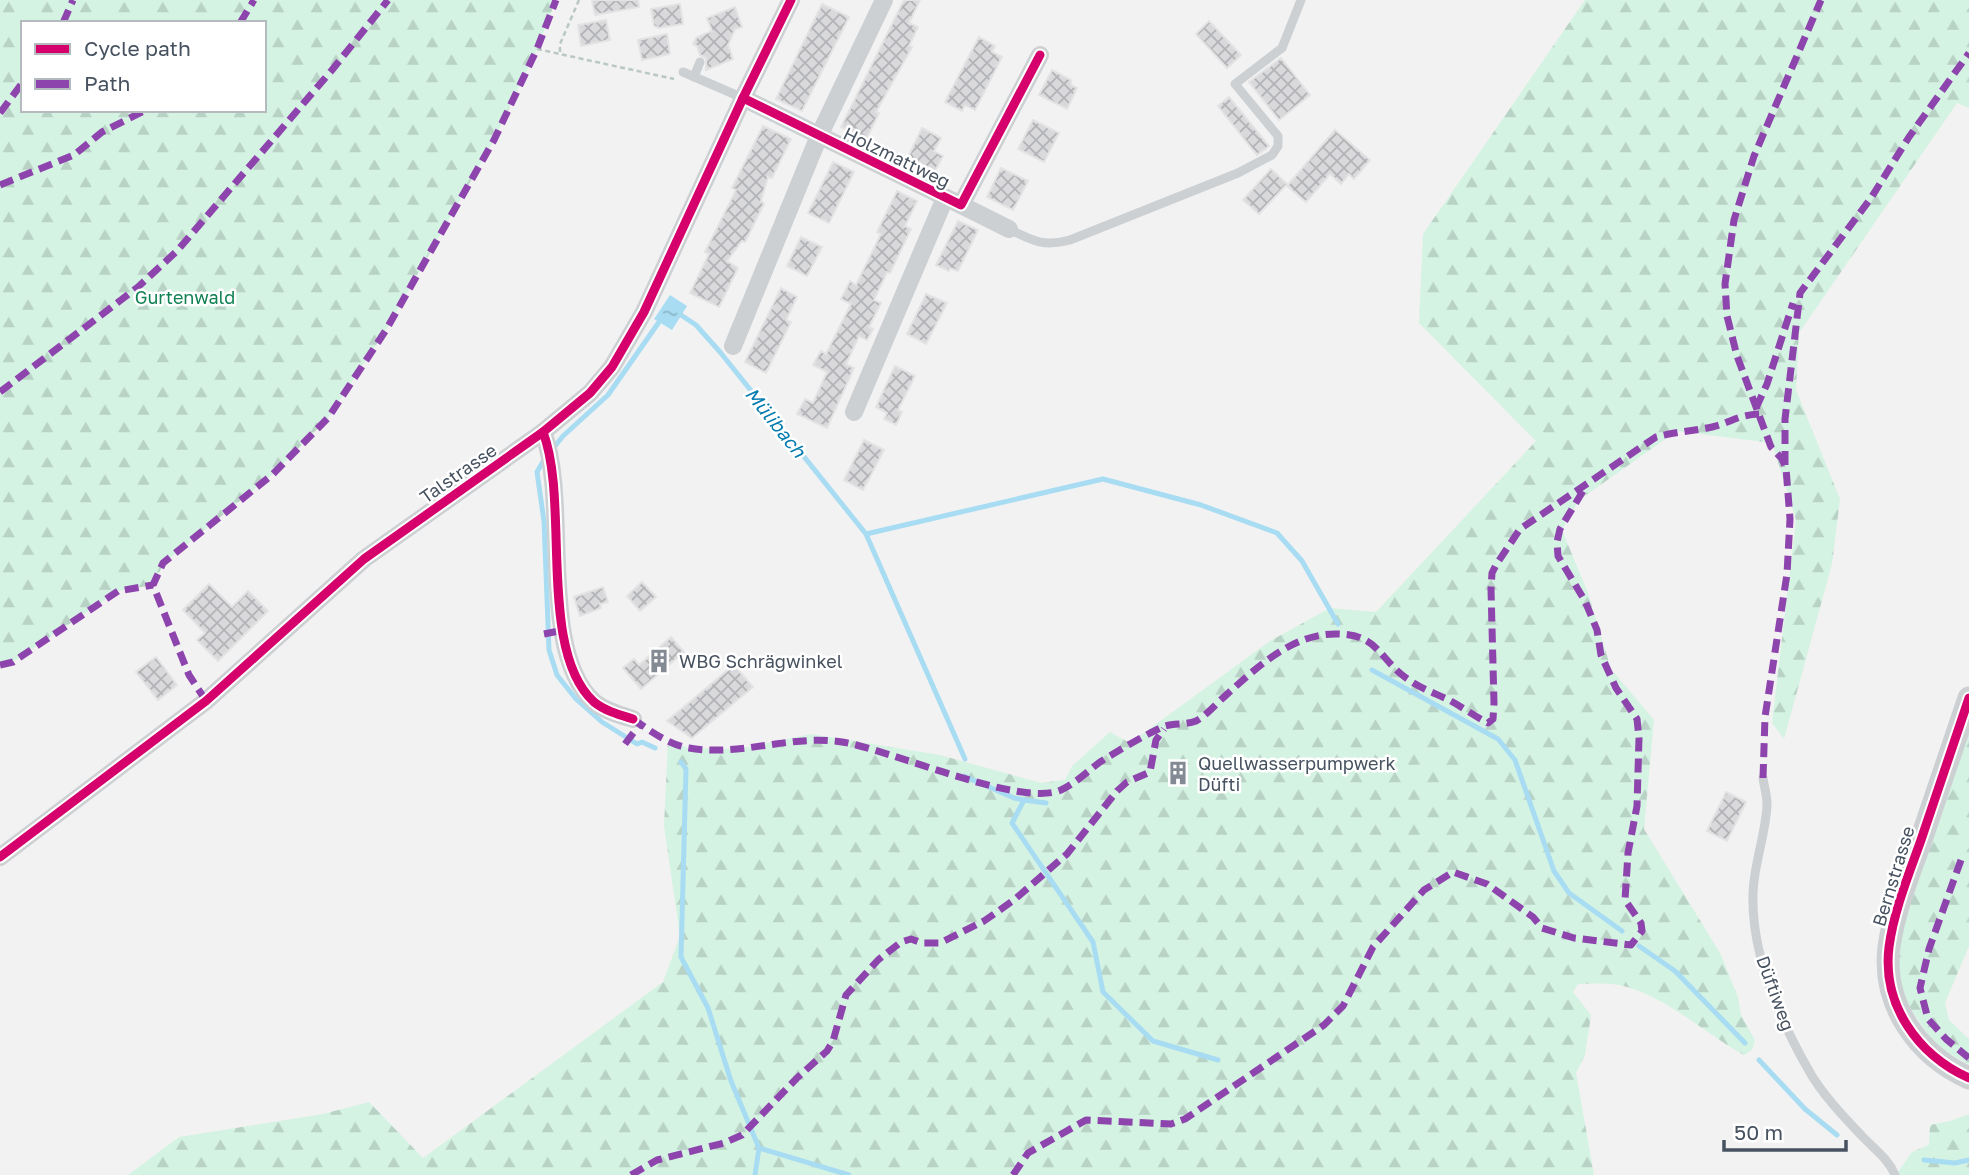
<svg xmlns="http://www.w3.org/2000/svg" width="1969" height="1175" viewBox="0 0 1969 1175" font-family="'Golos Text',sans-serif">
<style>
.forest{fill:url(#forest-firs);fill-rule:evenodd}
.water{fill:url(#water-ripples)}
.lines{fill:none;stroke-linecap:round;stroke-linejoin:round}
.stream{stroke:#a8dcf2;stroke-width:5}
.building{fill:url(#building-cross-hatch);stroke:#e3e3e4;stroke-width:2}
.path{stroke:#bac8c4;stroke-width:2.5;stroke-dasharray:5 3.5;stroke-linecap:butt}
.service{stroke:#cdd0d3;stroke-width:9}
.minor{stroke:#cdd0d3;stroke-width:18}
.tertiary{stroke:#cdd0d3;stroke-width:23}
.quiet{stroke:#8e44ad;stroke-width:7;stroke-dasharray:14 7;stroke-linecap:butt}
.cycleway-casing{stroke:#fff;stroke-width:13}
.cycleway{stroke:#d6006c;stroke-width:9}
.labels{text-anchor:middle;dominant-baseline:central;stroke-width:5;stroke-linejoin:round;paint-order:stroke}
.street-label{font-size:18px;fill:#475260;stroke:#fff}
.park-label{font-size:18px;fill:#118254;stroke:#fff}
.poi-label{font-size:18px;fill:#475260;stroke:#fff;text-anchor:start}
.water-label{font-size:19px;font-style:italic;fill:#047baf;stroke:#fff}
</style>
<defs>
<pattern id="forest-firs" width="22" height="20" patternUnits="userSpaceOnUse" patternTransform="scale(1.75)"><rect width="22" height="20" fill="#d5f3e3"/><path d="M5 1l3.5 6h-7zM16 11l3.5 6h-7z" fill="#b8d2c5"/></pattern>
<pattern id="water-ripples" width="26" height="14" patternUnits="userSpaceOnUse" patternTransform="scale(1.75)"><rect width="26" height="14" fill="#a8dcf2"/><path d="M2 4q2-2 4 0t4 0M15 11q2-2 4 0t4 0" fill="none" stroke="#8bb5c7"/></pattern>
<pattern id="building-cross-hatch" width="8" height="8" patternUnits="userSpaceOnUse" patternTransform="scale(1.75)"><rect width="8" height="8" fill="#d9d9dc"/><path d="M0 0l8 8M0 8l8-8" fill="none" stroke="#b2b3b6"/></pattern>
</defs>
<rect width="100%" height="100%" fill="#f2f2f2"/>
<g class="forest">
<path d="M0 0H556L537 49 494 140 386 330 328 418 273 474 164 563 153 585 118 591 13 662 0 665ZM23 23H264V110H23Z"/>
<path d="M1585 0H1969V108L1957 103 1799 333 1796 390 1840 499 1832 564 1784 739 1772 723 1796 520 1772 443 1677 431 1579 500 1562 530 1588 593 1611 669 1654 720 1644 829 1720 953 1738 997 1741 1015 1755 1040 1752 1050 1744 1055C1704 1033 1671 1000 1627 987 1612 982 1593 984 1578 984L1573 992 1591 1015 1585 1055 1576 1073 1594 1175H128L179 1137 323 1114 369 1102 423 1158 663 982 680 936 664 826 668 740 688 748 738 749 811 734 940 755 1041 783 1065 780 1072 766 1110 732 1130 743 1270 641 1330 608 1376 612 1536 441 1419 323 1423 234Z"/>
<polygon points="1969,719 1969,946 1945,1003 1949,1020 1969,1039 1969,1065 1935,1045 1907,1003 1896,966 1900,922"/>
<polygon points="1969,1114 1969,1175 1896,1175 1912,1152 1929,1145 1930,1125 1950,1121"/>
</g>
<polygon class="water" points="670,295 687,306 672,330 654,319"/>
<g class="lines">
<g class="stream">
<polyline points="681,315 696,325 720,352 866,534 965,759"/>
<polyline points="551,451 563,436 608,395 659,322"/>
<polyline points="545,458 537,472 544,521 549,650 557,675 576,699 602,722 637,744 642,742 655,748"/>
<polyline points="866,534 1103,479 1201,505 1277,533 1302,561 1338,624"/>
<polyline points="1372,670 1498,739 1515,760 1554,871 1569,893 1622,931"/>
<polyline points="681,762 686,769 681,957 708,1008 731,1081 759,1148 755,1175"/>
<polyline points="964,776 1014,798 1024,800 1012,823 1093,942 1103,992 1153,1041 1218,1060"/>
<polyline points="1024,800 1046,803"/>
<polyline points="1639,946 1675,971 1745,1043"/>
<polyline points="1759,1060 1805,1109 1837,1135"/>
<polyline points="759,1148 849,1175"/>
<polyline points="1924,1160 1955,1163 1969,1160"/>
</g>
</g>
<g class="building">
<polygon points="592,0 638,0 639,7 595,15"/>
<polygon points="904,0 920,0 909,23 918,27 909,46 912,47 876,112 879,113 866,140 841,127"/>
<polygon points="680,4 683,24 659,28 654,26 651,9"/>
<polygon points="822,4 849,17 802,111 776,99"/>
<polygon points="735,7 742,27 735,29 728,45 733,59 706,70 706,58 700,55 697,46 693,44 697,37 712,31 707,18"/>
<polygon points="606,20 610,40 581,46 578,25"/>
<polygon points="1209,21 1241,55 1227,68 1196,34"/>
<polygon points="667,34 670,54 642,60 638,40"/>
<polygon points="979,37 995,46 992,52 1002,57 975,110 965,105 962,111 945,102"/>
<polygon points="1281,58 1310,95 1279,120 1249,82"/>
<polygon points="1052,70 1071,80 1071,85 1077,88 1067,109 1039,95"/>
<polygon points="1229,97 1269,146 1257,155 1218,106"/>
<polygon points="1033,120 1059,133 1044,162 1018,149"/>
<polygon points="763,126 791,139 772,178 768,177 761,201 764,204 745,242 742,241 727,261 738,268 719,307 690,293 709,254 705,252 736,190 732,188"/>
<polygon points="922,128 941,138 934,151 943,156 935,171 908,157"/>
<polygon points="1335,130 1370,160 1354,179 1349,174 1341,184 1330,174 1306,202 1287,186"/>
<polygon points="833,162 854,172 829,223 808,213"/>
<polygon points="1001,168 1028,181 1013,210 987,197"/>
<polygon points="1271,169 1287,184 1259,214 1243,200"/>
<polygon points="897,191 917,201 905,226 911,229 890,273 887,272 874,300 881,303 869,327 873,329 867,340 859,336 846,364 854,368 827,428 797,414 805,399 813,403 827,372 813,365 821,351 826,354 851,304 841,299 850,281 856,285 881,234 877,232"/>
<polygon points="958,221 978,230 958,271 950,268 949,271 936,265"/>
<polygon points="801,237 822,247 807,276 787,266"/>
<polygon points="781,288 797,297 786,320 791,322 766,373 745,362"/>
<polygon points="926,294 947,303 926,344 907,334"/>
<polygon points="895,366 915,376 898,410 902,412 896,425 884,419 887,413 876,407"/>
<polygon points="864,440 884,450 863,490 844,480"/>
<polygon points="642,582 656,597 640,611 627,596"/>
<polygon points="209,584 232,607 248,591 268,611 218,661 197,640 205,633 183,610"/>
<polygon points="603,587 608,602 600,604 601,608 580,616 574,597"/>
<polygon points="671,637 684,652 641,689 623,668 634,659 639,665"/>
<polygon points="156,657 177,685 158,700 136,672"/>
<polygon points="734,665 753,687 692,738 667,721"/>
<polygon points="1726,792 1746,802 1727,841 1707,831"/>
</g>
<g class="lines">
<g class="path">
<polyline points="537,49 674,79"/>
<polyline points="560,52 560,44 579,0"/>
</g>
<g class="service">
<polyline points="683,72 743,98"/>
<polyline points="694,77 700,62"/>
<path d="M1009 229C1033 241 1044 247 1070 240L1238 173 1272 155 1278 146V136L1235 84 1282 48 1301 0"/>
<path d="M1763 778C1764 786 1767 795 1767 804 1766 834 1754 863 1753 893 1751 953 1779 1018 1808 1069 1821 1093 1842 1115 1861 1135 1873 1148 1888 1158 1895 1175"/>
</g>
<g class="minor">
<polyline points="743,98 961,205 1040,55"/>
<polyline points="961,205 1009,229"/>
<polyline points="733,346 819,136 884,0"/>
<polyline points="854,412 945,198"/>
<path d="M543 432C570 502 537 650 594 702 605 711 620 715 633 719"/>
<polyline points="0,857 206,701 364,559 543,432 590,393 612,367 644,312 743,98 791,0"/>
</g>
<path class="tertiary" d="M1969 698C1953 745 1937 792 1921 840 1909 874 1894 910 1889 947 1882 1005 1918 1055 1969 1078"/>
<g class="quiet">
<polyline points="63,23 73,0"/>
<polyline points="240,23 254,0"/>
<polyline points="0,113 23,82"/>
<polyline points="0,185 74,155 102,132 146,110"/>
<polyline points="0,392 138,287 177,251 332,70 388,0"/>
<polyline points="1756,408 1767,384 1793,303"/>
<polyline points="1785,465 1785,419 1800,293 1871,198 1909,137 1969,53"/>
<polyline points="544,634 564,630"/>
<polyline points="0,665 13,662 118,591 153,585"/>
<polyline points="206,701 189,675 153,585 163,563 273,474 328,418 386,330 494,140 537,49 556,0"/>
<path d="M633 719C649 730 669 745 689 748 740 757 791 734 842 742 892 750 1021 808 1061 790 1076 783 1088 771 1100 762 1116 752 1148 733 1165 726 1175 723 1186 725 1196 721 1206 716 1216 704 1224 697 1255 669 1292 633 1337 634 1379 634 1379 660 1409 680 1420 688 1434 693 1447 699 1461 706 1474 716 1488 723L1493 719 1494 703 1491 589 1492 573 1496 565 1520 529 1656 437C1674 432 1693 431 1712 427 1732 422 1737 415 1760 414"/>
<polyline points="625,744 640,724"/>
<polyline points="1763,778 1765,717 1787,574 1790,519 1786,468 1782,459 1771,447 1737,356 1727,316 1725,284 1734,220 1754,156 1821,0"/>
<polyline points="1961,860 1929,949 1920,988 1928,1019 1946,1039 1969,1058"/>
<polyline points="631,1175 657,1160 724,1143 742,1135 797,1078 827,1051 833,1041 846,995 878,960 901,942 911,939 922,943 940,943 984,921 1014,900 1067,854 1117,791 1127,782 1150,772 1156,740 1164,729"/>
<polyline points="1013,1175 1028,1153 1086,1120 1171,1124 1185,1119 1324,1025 1343,1006 1373,947 1424,890 1453,872 1487,884 1533,917 1542,928 1574,938 1631,945 1642,931 1641,923 1625,900 1628,853 1637,806 1639,738 1637,719 1616,688 1601,655 1597,630 1585,601 1558,556 1557,542 1560,529 1586,486"/>
</g>
<g class="cycleway-casing">
<g id="cycleway">
<polyline points="743,98 961,205 1040,55"/>
<path d="M543 432C570 502 537 650 594 702 605 711 620 715 633 719"/>
<path d="M1969 698C1953 745 1937 792 1921 840 1909 874 1894 910 1889 947 1882 1005 1918 1055 1969 1078"/>
<polyline points="0,857 206,701 364,559 543,432 590,393 612,367 644,312 743,98 791,0"/>
</g>
</g>
<use href="#cycleway" class="cycleway"/>
</g>
<defs>
<g id="building-bare" transform="scale(1.89)"><path d="M-4-6H4V6H1V3H-1V6H-4ZM-2.5-4.3h1.7v1.8h-1.7ZM.8-4.3h1.7v1.8H.8ZM-2.5-1h1.7V.8h-1.7ZM.8-1h1.7V.8H.8Z" fill="#838a93" stroke="#fff" stroke-width="2.5" paint-order="stroke"/></g>
</defs>
<g fill-rule="evenodd">
<use href="#building-bare" x="659" y="661"/>
<use href="#building-bare" x="1178" y="773"/>
</g>
<g class="labels">
<g class="street-label">
<text transform="translate(897 157) rotate(26)">Holzmattweg</text>
<text transform="translate(458 473) rotate(-35)">Talstrasse</text>
<text transform="translate(1893 876) rotate(-73)">Bernstrasse</text>
<text transform="translate(1776 993) rotate(70)">Düftiweg</text>
</g>
<g class="park-label">
<text x="185" y="297">Gurtenwald</text>
</g>
<g class="poi-label">
<text x="679" y="661">WBG Schrägwinkel</text>
<text x="1198" y="763">Quellwasserpumpwerk<tspan x="1198" dy="21">Düfti</tspan></text>
</g>
<g class="water-label">
<text transform="translate(776 422) rotate(51)">Mülibach</text>
</g>
</g>
<rect x="21" y="21" width="245" height="91" fill="#ffffff" stroke="#b5babf" stroke-width="2"/>
<rect x="35" y="44" width="35" height="10" fill="#d6006c" stroke="#b5babf" stroke-width="2"/>
<text x="84" y="56" font-size="21" fill="#475260">Cycle path</text>
<rect x="35" y="79" width="35" height="10" fill="#8e44ad" stroke="#b5babf" stroke-width="2"/>
<text x="84" y="91" font-size="21" fill="#475260">Path</text>
<path d="M1724 1140v10h122v-10" fill="none" stroke="#475260" stroke-width="3.5"/>
<text x="1734" y="1140" font-size="21" fill="#475260" stroke="#ffffff" stroke-width="5" paint-order="stroke">50 m</text>
</svg>
